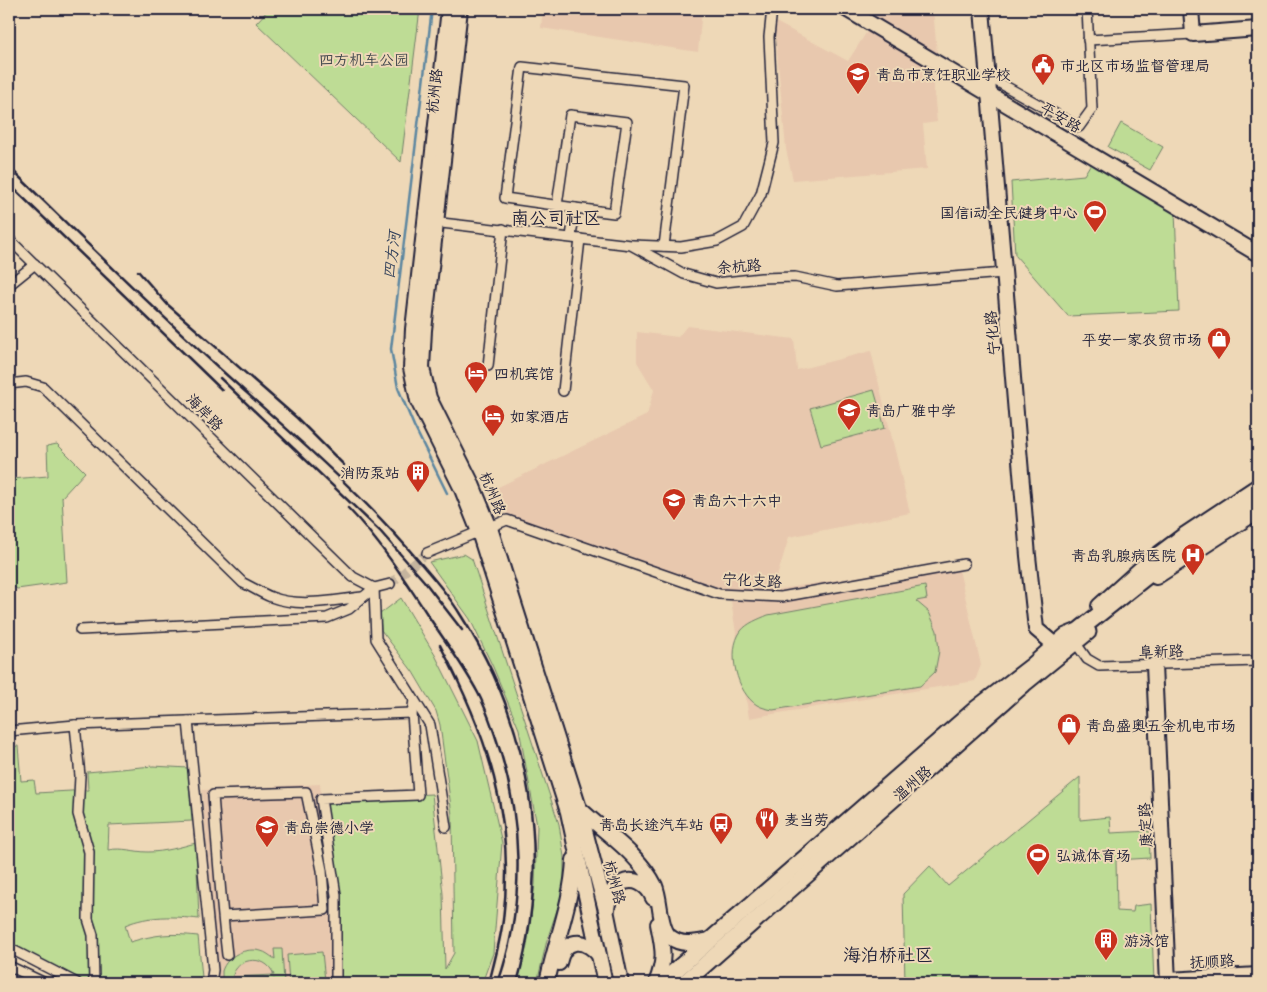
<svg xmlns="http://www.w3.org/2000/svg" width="1267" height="992" viewBox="0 0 1267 992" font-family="'Patrick Hand','LXGW WenKai TC',sans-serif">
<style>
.built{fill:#e8c8ae}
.green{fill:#bedc95;stroke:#707f68}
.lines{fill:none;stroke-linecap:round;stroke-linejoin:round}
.stream{stroke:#5c86a0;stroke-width:2.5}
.street-tunnel{stroke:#c5b49e;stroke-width:9;stroke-dasharray:9 4.5;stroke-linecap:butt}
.street-casing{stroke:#22223b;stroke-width:12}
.secondary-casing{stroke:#22223b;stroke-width:18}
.primary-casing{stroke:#22223b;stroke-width:19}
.street{stroke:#eed8b7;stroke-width:9}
.secondary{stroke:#eed8b7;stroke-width:14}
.primary{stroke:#eed8b7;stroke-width:15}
.rail{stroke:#22223b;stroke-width:2.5}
.labels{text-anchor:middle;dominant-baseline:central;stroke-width:4;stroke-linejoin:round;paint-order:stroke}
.park-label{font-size:15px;fill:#41474d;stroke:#eed8b7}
.poi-label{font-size:15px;fill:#22223b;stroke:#eed8b7;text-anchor:start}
.street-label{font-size:15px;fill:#22223b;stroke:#eed8b7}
.water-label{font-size:16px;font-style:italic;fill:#35435d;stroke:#eed8b7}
.quarter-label{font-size:18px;fill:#22223b;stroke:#eed8b7}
</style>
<rect width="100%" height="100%" fill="#eed8b7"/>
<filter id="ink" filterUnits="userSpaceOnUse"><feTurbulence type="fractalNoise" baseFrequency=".02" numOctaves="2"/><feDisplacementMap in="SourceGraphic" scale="10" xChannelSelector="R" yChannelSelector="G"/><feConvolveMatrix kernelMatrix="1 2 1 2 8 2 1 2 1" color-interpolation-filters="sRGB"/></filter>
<g filter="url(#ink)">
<g class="built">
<polygon points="543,9 702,9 698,52 541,28"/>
<polygon points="865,9 933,9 937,53 930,51 937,122 923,124 927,169 793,180 786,149 774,21 848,61 877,16"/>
<polygon points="687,326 794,339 797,370 871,351 910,513 789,537 773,590 957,561 981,665 975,681 749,718 730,594 500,511 492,490 647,415 654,390 637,362 637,332 678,337"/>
<polygon points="320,784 332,897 331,983 217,983 218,974 202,790"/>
</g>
<g class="green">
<polygon points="269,9 420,9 401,162 256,23"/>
<polygon points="1121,123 1163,147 1150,170 1108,147"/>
<polygon points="1093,160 1175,211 1179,311 1068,316 1015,255 1011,182 1084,175"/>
<polygon points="874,390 885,428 821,445 810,408"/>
<polygon points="57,444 85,472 62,497 67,582 17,589 9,583 9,524 14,522 12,479 48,476 47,446"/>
<polygon points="464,554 472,559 559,824 564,857 564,889 547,940 537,983 517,983 527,946 535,884 537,826 519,729 493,667 470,619 429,562"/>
<path d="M925 586 927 599 916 601 929 612 937 631 939 651 935 672 920 686 773 710C768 709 762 708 757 705 737 693 726 651 741 631 747 623 759 619 768 615Z"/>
<polygon points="401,598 435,655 478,741 502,843 493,953 482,983 331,983 332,897 321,799 432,794 443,894 445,969 454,953 452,815 440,725 436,711 413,672 381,630 380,614"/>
<path d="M18 746 21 781 34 780 36 793 88 790 87 772 153 766 188 768 192 821 109 825 108 850C123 847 134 852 148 852 165 852 180 847 196 843L199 919C173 916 150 915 125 925L130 942C157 934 170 933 198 936L202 977C176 984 158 985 131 981L130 983H87L9 945V747Z"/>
<polygon points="1080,777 1080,820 1110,817 1111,833 1149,831 1150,858 1116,860 1117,911 1133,912 1134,906 1151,904 1154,983 905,983 903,894 930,866 948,886"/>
<path d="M274 949H282L284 983H274V979L273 983H234V977L274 975C266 952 231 957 232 983H223C222 980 222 975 222 971 227 955 246 947 261 951 266 952 270 956 275 959Z"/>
<polygon points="322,952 325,981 289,983 287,955"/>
</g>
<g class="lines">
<polyline class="stream" points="432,9 391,349 398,388 414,426 447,493"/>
<polyline class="street-tunnel" points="390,584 427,553"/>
<g class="street-casing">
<g id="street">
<polyline points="1088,40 1193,34"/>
<polyline points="987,76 1079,127 1092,109 1087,9"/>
<polyline points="557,205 570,115 627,122 614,213 575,208"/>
<polyline points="433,222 631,245 684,274 716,283 761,278 795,277 837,286 1004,273"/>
<polyline points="571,237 575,208 505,198 522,67 684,85 664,246"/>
<polyline points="9,239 353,577 374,588 390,584"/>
<polyline points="633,245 681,247 717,241 743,227 761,194 774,143 769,37 772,9"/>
<polyline points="9,285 35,264"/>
<polyline points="488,366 503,229"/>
<path d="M9 384 26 382 43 387 243 583C252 587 261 593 271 597 300 608 333 600 363 597"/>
<polyline points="563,391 580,239"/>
<polyline points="427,553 507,520 719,594 781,597 964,564"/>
<polyline points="374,588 376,639 430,725 446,827"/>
<polyline points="80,630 327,618 349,609 374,588"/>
<polyline points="1075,642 1087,659 1099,666 1258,661"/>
<polyline points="188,721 213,970 211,983"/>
<polyline points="75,725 80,776 78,814 89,852 88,919 93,935 94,983"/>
<polyline points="9,731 75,725 412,713"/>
<path d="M223 916 325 910 322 870 306 792 213 795C217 848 221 902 227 955"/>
<polyline points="9,948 77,983"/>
<polyline points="9,966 45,983"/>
<polyline points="336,983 336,895 321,799 418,795 412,713 414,700"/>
</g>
</g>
<g class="secondary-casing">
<g id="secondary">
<polyline points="449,9 413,329 411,368 418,401 461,487 479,532 499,595 568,812 605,983"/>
<polyline points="460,9 424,330 422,368 429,398 471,482 490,528 579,808 606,910 621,983"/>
<polyline points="846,9 1258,254"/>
<polyline points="982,9 1028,556 1036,629 1055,645"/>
<polyline points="1191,9 1193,34 1258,29"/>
<polyline points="1156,577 1258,511"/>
<polyline points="1099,606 1148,562 1184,535 1258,486"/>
<polyline points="1154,665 1168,983"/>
<path d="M580 809C605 833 640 855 655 886 661 900 659 928 670 937 683 947 697 942 711 940"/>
<path d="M607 909C608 901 611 889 620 884 634 876 648 885 653 898"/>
<path d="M559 963C564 938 584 937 599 955"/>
<polyline points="1168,980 1258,975"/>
<path d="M547 983C555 942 572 902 574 860"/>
<path d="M656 983C666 959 663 949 658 924"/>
</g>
</g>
<g class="primary-casing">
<g id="primary">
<polyline points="661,983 977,708 1033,665 1066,636 1078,631 1175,554 1258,499"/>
<polyline points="684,983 1024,684 1088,632"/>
</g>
</g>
<use href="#street" class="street"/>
<use href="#secondary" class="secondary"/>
<use href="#primary" class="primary"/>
<g class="rail">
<path d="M9 167C79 235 148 304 220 369 290 432 362 493 423 566 436 581 450 597 460 614 532 725 552 857 517 983"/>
<polyline points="9,184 222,390"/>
<polyline points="138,271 167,304 297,418 344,465"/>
<polyline points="220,378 380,531 424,581 462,630"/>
<path d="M348 508C379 540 403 577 427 614 444 640 463 665 478 693 485 706 490 721 495 735 523 815 526 903 498 983"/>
<path d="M440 645C487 734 516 818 503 920 500 942 494 963 489 983"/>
</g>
</g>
</g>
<defs>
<g id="civic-pin" transform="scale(1.25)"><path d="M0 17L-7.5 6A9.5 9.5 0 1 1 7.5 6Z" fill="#c8321e" stroke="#eed8b7"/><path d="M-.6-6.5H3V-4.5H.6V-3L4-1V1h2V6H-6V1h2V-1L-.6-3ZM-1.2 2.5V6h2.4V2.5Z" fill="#fff"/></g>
<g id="school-pin" transform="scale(1.25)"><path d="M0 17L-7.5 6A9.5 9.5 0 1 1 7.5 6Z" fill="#c8321e" stroke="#eed8b7"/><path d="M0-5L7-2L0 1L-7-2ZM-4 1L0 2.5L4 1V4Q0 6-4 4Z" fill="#fff"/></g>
<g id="stadium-pin" transform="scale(1.25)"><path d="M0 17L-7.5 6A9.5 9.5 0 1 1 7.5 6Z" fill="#c8321e" stroke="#eed8b7"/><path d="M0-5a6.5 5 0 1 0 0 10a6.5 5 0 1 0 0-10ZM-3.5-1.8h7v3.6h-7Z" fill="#fff"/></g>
<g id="shop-pin" transform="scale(1.25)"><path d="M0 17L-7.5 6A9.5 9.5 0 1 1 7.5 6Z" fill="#c8321e" stroke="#eed8b7"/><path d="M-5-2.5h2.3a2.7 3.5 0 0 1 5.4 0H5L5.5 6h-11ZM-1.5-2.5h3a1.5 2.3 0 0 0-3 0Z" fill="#fff"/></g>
<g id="hotel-pin" transform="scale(1.25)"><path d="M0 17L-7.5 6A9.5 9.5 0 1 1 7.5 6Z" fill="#c8321e" stroke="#eed8b7"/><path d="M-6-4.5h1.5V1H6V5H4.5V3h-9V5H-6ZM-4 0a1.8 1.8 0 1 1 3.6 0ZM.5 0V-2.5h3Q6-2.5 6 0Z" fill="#fff"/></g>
<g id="building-pin" transform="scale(1.25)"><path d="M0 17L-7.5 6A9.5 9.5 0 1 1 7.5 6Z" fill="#c8321e" stroke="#eed8b7"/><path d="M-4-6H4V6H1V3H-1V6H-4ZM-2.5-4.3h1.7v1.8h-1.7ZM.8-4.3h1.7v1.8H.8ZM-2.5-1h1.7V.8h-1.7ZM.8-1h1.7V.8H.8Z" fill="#fff"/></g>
<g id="hospital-pin" transform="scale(1.25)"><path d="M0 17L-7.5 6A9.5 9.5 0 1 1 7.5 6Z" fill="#c8321e" stroke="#eed8b7"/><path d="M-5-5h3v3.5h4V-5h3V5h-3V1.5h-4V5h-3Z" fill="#fff"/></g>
<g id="restaurant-pin" transform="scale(1.25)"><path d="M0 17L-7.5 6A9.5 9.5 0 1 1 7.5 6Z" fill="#c8321e" stroke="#eed8b7"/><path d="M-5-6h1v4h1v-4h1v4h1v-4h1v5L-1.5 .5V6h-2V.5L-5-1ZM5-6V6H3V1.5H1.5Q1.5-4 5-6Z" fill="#fff"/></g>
<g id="bus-pin" transform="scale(1.25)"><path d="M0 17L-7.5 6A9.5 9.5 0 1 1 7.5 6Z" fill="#c8321e" stroke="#eed8b7"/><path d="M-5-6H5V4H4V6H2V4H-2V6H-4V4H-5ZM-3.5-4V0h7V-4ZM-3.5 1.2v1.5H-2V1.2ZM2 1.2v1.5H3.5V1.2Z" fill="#fff"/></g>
</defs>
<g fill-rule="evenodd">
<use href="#civic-pin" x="1043" y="65"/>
<use href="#school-pin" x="858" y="74"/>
<use href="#stadium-pin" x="1095" y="212"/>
<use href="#shop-pin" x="1219" y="339"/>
<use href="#hotel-pin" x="476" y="373"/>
<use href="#school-pin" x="849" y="410"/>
<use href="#hotel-pin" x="493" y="416"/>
<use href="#building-pin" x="418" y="472"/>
<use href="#school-pin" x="674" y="500"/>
<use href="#hospital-pin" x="1193" y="555"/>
<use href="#shop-pin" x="1069" y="725"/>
<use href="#restaurant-pin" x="767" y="819"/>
<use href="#bus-pin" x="721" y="824"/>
<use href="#school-pin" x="267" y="827"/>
<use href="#stadium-pin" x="1038" y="855"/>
<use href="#building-pin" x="1106" y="940"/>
</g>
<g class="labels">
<g class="park-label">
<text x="364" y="59">四方机车公园</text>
</g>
<g class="poi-label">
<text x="1060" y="65">市北区市场监督管理局</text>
<text x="876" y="74">青岛市烹饪职业学校</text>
<text x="1078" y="212" text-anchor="end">国信i动全民健身中心</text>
<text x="1202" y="339" text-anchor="end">平安一家农贸市场</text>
<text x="494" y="373">四机宾馆</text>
<text x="866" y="410">青岛广雅中学</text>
<text x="510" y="416">如家酒店</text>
<text x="400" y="472" text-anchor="end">消防泵站</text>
<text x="692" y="500">青岛六十六中</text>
<text x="1176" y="555" text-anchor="end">青岛乳腺病医院</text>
<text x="1086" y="725">青岛盛奥五金机电市场</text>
<text x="784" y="819">麦当劳</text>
<text x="704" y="824" text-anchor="end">青岛长途汽车站</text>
<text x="284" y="827">青岛崇德小学</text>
<text x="1056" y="855">弘诚体育场</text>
<text x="1124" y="940">游泳馆</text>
</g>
<g class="street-label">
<text transform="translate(434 91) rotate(-84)">杭州路</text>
<text transform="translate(1061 117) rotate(31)">平安路</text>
<text transform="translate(739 266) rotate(-4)">余杭路</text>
<text transform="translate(992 333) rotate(-95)">宁化路</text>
<text transform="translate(205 412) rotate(45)">海岸路</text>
<text transform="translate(493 493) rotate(67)">杭州路</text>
<text transform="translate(752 580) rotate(3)">宁化支路</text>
<text transform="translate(1161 651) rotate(-2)">阜新路</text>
<text transform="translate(912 783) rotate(-41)">温州路</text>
<text transform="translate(1145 825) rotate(-93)">康定路</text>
<text transform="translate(615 882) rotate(75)">杭州路</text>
<text transform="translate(1212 961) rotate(-3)">抚顺路</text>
</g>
<g class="water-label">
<text transform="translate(391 255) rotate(-83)">四方河</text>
</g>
<g class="quarter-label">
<text x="556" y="217">南公司社区</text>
<text x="888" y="954">海泊桥社区</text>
</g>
</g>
<rect width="1267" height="992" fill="none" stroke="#eed8b7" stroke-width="30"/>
<rect x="15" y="15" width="1237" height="962" fill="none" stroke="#22223b" stroke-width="2" filter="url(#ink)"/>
</svg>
